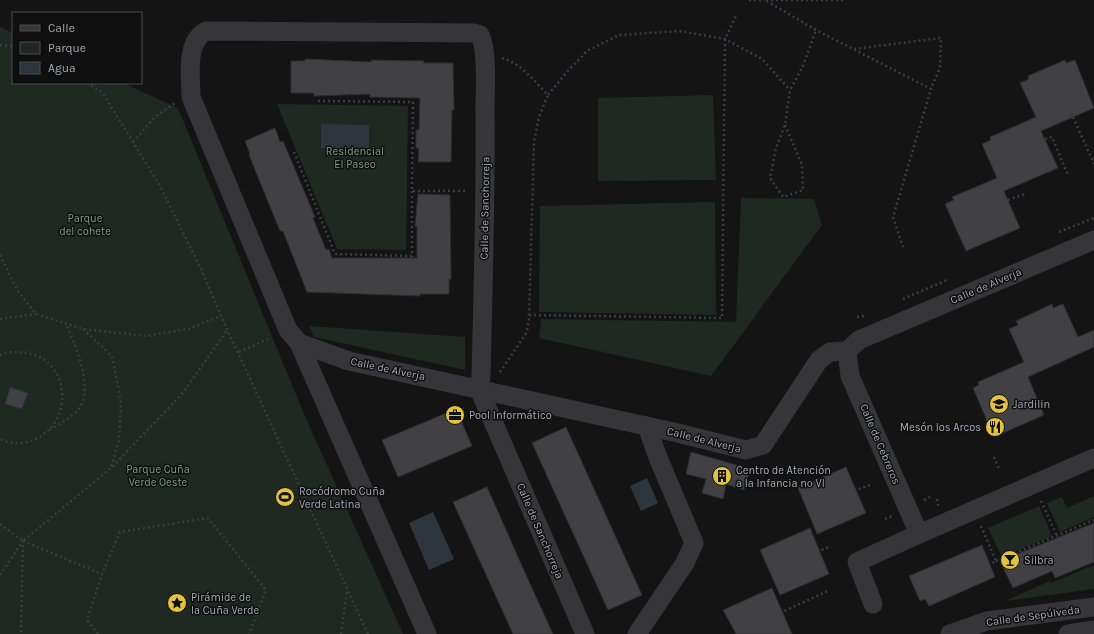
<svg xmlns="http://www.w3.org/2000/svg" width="1094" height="634" viewBox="0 0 1094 634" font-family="Karla,sans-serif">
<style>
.green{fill:#202822}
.water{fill:#2e353d}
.building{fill:#414145;stroke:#2e2e31}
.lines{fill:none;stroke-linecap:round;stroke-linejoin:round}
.path{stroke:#3b3c41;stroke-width:2.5;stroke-dasharray:2 3;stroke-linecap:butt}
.minor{stroke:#35353a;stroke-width:19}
.labels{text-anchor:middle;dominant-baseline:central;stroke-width:3;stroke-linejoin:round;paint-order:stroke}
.park-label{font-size:11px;fill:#7f9e85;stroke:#0f0f10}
.street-label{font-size:11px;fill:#a7a9b5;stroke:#0f0f10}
.poi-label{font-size:11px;fill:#a7a9b5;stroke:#0f0f10;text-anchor:start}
</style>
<rect width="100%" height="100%" fill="#141415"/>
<g class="green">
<polygon points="0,27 13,33 13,83 123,83 178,108 304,414 403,634 0,634"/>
<polygon points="713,95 716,180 598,181 598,98"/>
<polygon points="277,104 408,106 406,250 337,249"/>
<polygon points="741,198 814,199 822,225 711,376 539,338 541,319 736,322"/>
<polygon points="715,202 716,315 539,312 540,206"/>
<polygon points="309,326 465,337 465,370 314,337"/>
<polygon points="1094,496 1094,517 1060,532 1047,503 1062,497 1067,508"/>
<polygon points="1039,506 1052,536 1002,557 988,528"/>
<polygon points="1094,565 1094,589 1005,601 1050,581 1051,583"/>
</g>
<g class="water">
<polygon points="321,124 369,125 369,149 321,148"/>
<polygon points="647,478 658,503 641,511 630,486"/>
<polygon points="433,512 454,559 429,570 409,523"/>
</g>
<g class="building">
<polygon points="305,59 371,62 371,60 424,61 423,63 453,63 454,110 452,110 451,162 418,162 419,148 416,148 416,130 419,130 420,98 370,97 370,94 314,96 314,93 291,93 291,61 305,61"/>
<polygon points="1065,60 1066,63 1075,60 1094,108 1041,131 1058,168 1004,191 1020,228 966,251 945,204 954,200 952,197 997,178 982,144 991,140 990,137 1036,117 1020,83 1029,79 1028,76"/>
<polygon points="275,128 280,142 283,141 315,217 313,218 326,250 329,249 332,258 417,258 417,226 415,226 418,194 450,195 451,279 449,279 449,294 420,294 420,296 307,292 283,231 280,231 249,155 250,154 245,141"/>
<polygon points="1052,304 1053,308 1063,304 1078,337 1094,330 1094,347 1028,377 1044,415 994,437 973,388 979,385 978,382 1024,362 1009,329 1018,325 1016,321"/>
<polygon points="10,387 28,393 22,409 5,404"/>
<polygon points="456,409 472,446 398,477 382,440"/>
<polygon points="566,427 642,595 608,610 532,443"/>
<polygon points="691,452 750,469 744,490 726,484 723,499 702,493 706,479 686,474"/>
<polygon points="846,467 866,513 817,534 798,488"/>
<polygon points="487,487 526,575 553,634 513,634 453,502"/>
<polygon points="1094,523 1094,562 1055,578 1052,571 1013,588 1000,561"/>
<polygon points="810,528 829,574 780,595 760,550"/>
<polygon points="982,545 995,577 929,606 925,599 920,601 909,576"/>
<polygon points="772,588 792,634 736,634 723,610"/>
</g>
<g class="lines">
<g class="path">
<polyline points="749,0 765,0"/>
<polyline points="843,0 765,0 816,30 931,89 893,217 903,247"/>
<polyline points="0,45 13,46"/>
<polyline points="854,49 941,38 940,68 931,88"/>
<path d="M502 58C521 63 535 82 548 95L566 73 587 51 619 35 680 31 725 39 762 59 790 90"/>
<polyline points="87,83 102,92 160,186 201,269 221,316 368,634"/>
<polyline points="318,101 413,102 412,191 468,191"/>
<polyline points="1069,108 1094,164"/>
<polyline points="785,125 802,165 803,190 783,197 770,178 776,148 785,125 790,90 803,66 816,30"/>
<polyline points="1045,139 1052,137 1068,175"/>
<polyline points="133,142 155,117 175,103"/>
<polyline points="294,152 335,254 412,256 412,191"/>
<polyline points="1008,200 1025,194"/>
<polyline points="1059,232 1094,218"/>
<polyline points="0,255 17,290 36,314 83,329 146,336 188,329 221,316"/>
<polyline points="903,299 949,279"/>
<polyline points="529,315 722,318 725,39 736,16"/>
<polyline points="857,317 864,316"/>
<polyline points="0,319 36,314"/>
<polyline points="83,329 112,356 121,402 119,440 111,467"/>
<polyline points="239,352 271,338"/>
<path d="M0 355C8 351 18 352 27 353 75 362 73 431 27 442 18 444 8 443 0 439"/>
<polyline points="500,372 527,332 529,318 534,142 539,117 548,95"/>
<path d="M50 430C58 425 73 416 78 410 95 388 75 345 66 324"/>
<polyline points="994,457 1000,471"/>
<polyline points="854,491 870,485"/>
<polyline points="937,499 938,506"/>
<polyline points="924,500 932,496"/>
<polyline points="1041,501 1058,538"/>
<polyline points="885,519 892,516"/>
<polyline points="0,524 23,541 111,468 182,394 228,329"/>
<polyline points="981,526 996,561 990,564"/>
<polyline points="23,541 102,574"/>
<polyline points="817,552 831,546"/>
<polyline points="996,561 1094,520"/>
<polyline points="0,575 23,541 21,634"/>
<polyline points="780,613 830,590"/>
<polyline points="98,634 87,620 102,574 120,532 208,518 266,590 249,634"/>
<polyline points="341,634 347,591"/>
</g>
<g class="minor">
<polyline points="299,343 349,361 678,433 746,450 763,445 819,360 830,352 847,351 859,340 1094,240"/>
<polyline points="847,351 850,376 919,534 1094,458"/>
<polyline points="873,604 857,562 919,534"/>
<path d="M427 634 320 391 299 343 288 330 191 97C191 76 185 42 206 31L474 33 480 35C488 51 485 90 485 110 486 199 483 287 481 376L479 389 585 634"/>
<polyline points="637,634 685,563 694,543 657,455 647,426"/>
<polyline points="950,634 987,621 1094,607"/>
<polyline points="1068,634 1094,630"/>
</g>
</g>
<defs>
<g id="school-disc" transform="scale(1)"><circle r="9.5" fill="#e2c33f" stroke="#0f0f10"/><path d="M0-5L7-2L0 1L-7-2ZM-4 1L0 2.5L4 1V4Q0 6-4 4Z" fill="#111"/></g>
<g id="office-disc" transform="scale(1)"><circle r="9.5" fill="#e2c33f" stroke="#0f0f10"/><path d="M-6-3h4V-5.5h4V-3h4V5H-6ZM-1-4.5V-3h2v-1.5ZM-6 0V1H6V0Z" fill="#111"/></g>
<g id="restaurant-disc" transform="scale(1)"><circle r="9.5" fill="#e2c33f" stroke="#0f0f10"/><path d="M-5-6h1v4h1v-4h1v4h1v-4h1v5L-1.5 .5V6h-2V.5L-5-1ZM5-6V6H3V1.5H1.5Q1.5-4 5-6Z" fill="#111"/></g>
<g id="building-disc" transform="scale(1)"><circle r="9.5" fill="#e2c33f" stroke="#0f0f10"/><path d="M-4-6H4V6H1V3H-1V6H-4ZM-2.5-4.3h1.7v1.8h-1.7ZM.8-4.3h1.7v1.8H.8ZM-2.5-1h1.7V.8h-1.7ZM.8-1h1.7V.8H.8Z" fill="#111"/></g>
<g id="stadium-disc" transform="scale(1)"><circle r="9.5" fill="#e2c33f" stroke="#0f0f10"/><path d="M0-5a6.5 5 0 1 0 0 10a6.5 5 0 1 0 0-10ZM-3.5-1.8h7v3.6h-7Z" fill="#111"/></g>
<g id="bar-disc" transform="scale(1)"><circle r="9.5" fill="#e2c33f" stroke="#0f0f10"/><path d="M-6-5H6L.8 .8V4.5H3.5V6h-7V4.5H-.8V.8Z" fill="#111"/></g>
<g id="sight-disc" transform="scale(1)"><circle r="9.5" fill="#e2c33f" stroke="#0f0f10"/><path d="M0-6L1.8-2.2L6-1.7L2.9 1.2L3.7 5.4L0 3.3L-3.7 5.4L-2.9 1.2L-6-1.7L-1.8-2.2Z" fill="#111"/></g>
</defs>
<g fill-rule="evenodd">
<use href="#school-disc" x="999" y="404"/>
<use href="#office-disc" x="455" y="415"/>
<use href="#restaurant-disc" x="995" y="427"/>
<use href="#building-disc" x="722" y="476"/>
<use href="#stadium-disc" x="285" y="497"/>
<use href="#bar-disc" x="1010" y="560"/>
<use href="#sight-disc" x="177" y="603"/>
</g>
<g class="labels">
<g class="park-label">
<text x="355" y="151">Residencial<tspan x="355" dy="13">El Paseo</tspan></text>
<text x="85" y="218">Parque<tspan x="85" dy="13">del cohete</tspan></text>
<text x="158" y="469">Parque Cuña<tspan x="158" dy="13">Verde Oeste</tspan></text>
</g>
<g class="street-label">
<text transform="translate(485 208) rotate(-89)">Calle de Sanchorreja</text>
<text transform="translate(986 286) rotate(-23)">Calle de Alverja</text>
<text transform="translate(388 369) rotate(12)">Calle de Alverja</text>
<text transform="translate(704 440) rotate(14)">Calle de Alverja</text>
<text transform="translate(880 444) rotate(67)">Calle de Cebreros</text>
<text transform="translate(540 531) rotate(67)">Calle de Sanchorreja</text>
<text transform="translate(1033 616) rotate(-8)">Calle de Sepúlveda</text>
</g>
<g class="poi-label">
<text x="1013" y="404">Jardilin</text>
<text x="469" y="415">Pool Informático</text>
<text x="981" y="427" text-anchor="end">Mesón los Arcos</text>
<text x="736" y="470">Centro de Atención<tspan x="736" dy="13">a la Infancia nº VI</tspan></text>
<text x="299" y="491">Rocódromo Cuña<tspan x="299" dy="13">Verde Latina</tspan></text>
<text x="1024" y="560">Silbra</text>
<text x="191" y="597">Pirámide de<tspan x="191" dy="13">la Cuña Verde</tspan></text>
</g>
</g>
<rect x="12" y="12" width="130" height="72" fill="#0f0f10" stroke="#4c4d52"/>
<rect x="20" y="25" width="20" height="6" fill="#35353a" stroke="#4c4d52"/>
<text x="48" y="32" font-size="12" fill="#a7a9b5">Calle</text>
<rect x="20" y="42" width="20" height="12" fill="#202822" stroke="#4c4d52"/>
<text x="48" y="52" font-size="12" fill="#a7a9b5">Parque</text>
<rect x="20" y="62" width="20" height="12" fill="#2e353d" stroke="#4c4d52"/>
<text x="48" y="72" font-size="12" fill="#a7a9b5">Agua</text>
</svg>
